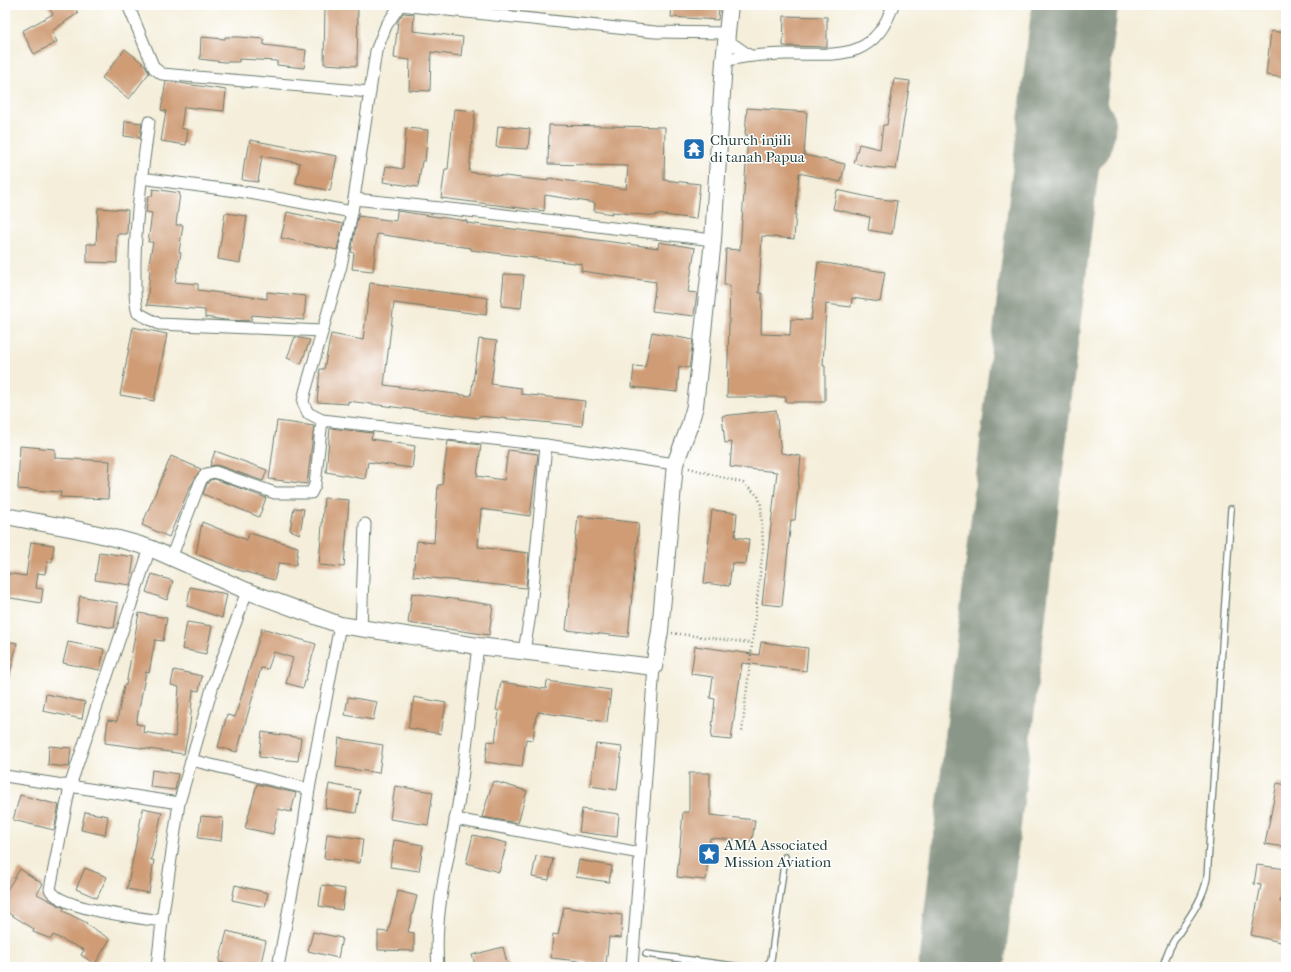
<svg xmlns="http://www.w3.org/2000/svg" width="1291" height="972" viewBox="0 0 1291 972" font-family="'IM FELL French Canon',serif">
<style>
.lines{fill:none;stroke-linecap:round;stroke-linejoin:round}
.taxiway{stroke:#8a9687;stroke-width:35}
.runway{stroke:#8a9687;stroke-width:86}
.building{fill:#cf9c76}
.lane-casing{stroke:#6a7b6e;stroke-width:8}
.street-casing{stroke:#6a7b6e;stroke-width:13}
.secondary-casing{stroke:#6a7b6e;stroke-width:18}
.path{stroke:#6a7b6e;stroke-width:2.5;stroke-dasharray:1 3;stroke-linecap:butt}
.lane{stroke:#fff;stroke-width:5.5}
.street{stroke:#fff;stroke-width:11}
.secondary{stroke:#fff;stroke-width:16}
.labels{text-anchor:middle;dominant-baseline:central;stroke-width:3;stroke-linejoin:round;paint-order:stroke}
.poi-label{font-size:15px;fill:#1f3d34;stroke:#fff;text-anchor:start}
</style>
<rect width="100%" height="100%" fill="#fff"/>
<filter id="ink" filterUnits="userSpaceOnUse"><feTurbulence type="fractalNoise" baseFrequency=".025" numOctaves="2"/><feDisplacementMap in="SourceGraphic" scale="8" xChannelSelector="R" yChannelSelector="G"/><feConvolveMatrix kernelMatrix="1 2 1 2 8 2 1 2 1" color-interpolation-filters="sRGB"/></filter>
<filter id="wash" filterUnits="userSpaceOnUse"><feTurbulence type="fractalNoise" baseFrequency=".012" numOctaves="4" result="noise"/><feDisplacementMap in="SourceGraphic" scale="16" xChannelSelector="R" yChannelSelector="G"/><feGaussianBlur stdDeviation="0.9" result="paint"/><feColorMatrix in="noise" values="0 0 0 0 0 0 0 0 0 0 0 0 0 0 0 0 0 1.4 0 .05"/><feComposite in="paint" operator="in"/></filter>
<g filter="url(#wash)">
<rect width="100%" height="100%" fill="#f4eeda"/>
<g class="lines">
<path class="taxiway" d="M1052 205C1062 190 1074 175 1084 160 1087 155 1092 150 1094 145 1103 122 1096 105 1071 106L1062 114"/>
<polyline class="runway" points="961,967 1075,5"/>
</g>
<g id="blocks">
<g class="building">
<polygon points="47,5 73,5 78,13 52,31 57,42 34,54 22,31 53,14"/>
<polygon points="325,5 358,5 357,66 324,64"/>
<polygon points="672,5 719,5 718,20 671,17"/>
<polygon points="403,13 414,14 413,31 463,37 461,56 431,52 430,91 409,90 410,60 394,58 398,21"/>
<polygon points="784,16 827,17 827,47 783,46"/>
<polygon points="1271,31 1286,33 1285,54 1286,54 1286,78 1266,75"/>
<polygon points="201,37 225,39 225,37 239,37 264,39 264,45 306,50 304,68 277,65 277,61 239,59 239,62 224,62 200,59"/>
<polygon points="125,49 145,65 149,73 129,99 102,78"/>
<polygon points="894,79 910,81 896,169 870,167 854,163 859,144 880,149 883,125 887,125"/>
<polygon points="166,81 226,90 224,111 184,107 181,128 188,130 186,145 161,141 166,111 161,110"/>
<polygon points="747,108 807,112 804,155 845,164 841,182 799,173 794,239 762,236 759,293 762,293 761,334 790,335 791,319 811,320 818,262 885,272 880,302 852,298 851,307 826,304 823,366 825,366 825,402 786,402 786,397 727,397 730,285 724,285 726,249 740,250 748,135 745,135"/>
<polygon points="454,109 475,111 469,172 548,181 548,178 626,189 628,166 548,164 549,125 665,127 664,180 700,184 696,219 656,214 656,216 612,212 612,214 594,211 595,203 545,195 544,211 441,198 445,169 448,169"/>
<polygon points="125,121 142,123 140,138 124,136"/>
<polygon points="498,126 530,129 528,149 496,147"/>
<polygon points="406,128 428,130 425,161 422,161 418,187 383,182 386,166 403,169"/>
<polygon points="250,140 337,156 330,191 296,183 300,163 262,156 258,182 242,180 245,157 247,158"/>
<polygon points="153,189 180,193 176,225 183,225 179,252 181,253 175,282 198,284 198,290 267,299 267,292 306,296 304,320 252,315 251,321 225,320 205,317 205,310 147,305 150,270 148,269 153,242 148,242 152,213 146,212 148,196 152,196"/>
<polygon points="837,190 873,198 897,201 892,234 868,230 870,217 833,209"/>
<polygon points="98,208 128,210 127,234 117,234 117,263 87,262 87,244 96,244"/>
<polygon points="397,211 467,221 467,223 658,248 659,242 695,248 688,292 697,293 694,316 652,311 656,282 581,271 582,264 471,250 471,248 377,234 373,271 352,269 354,253 351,252 358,216 396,221"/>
<polygon points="287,212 343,224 337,250 281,238"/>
<polygon points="225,213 247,216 240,263 218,259"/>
<polygon points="504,274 524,275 521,308 501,306"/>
<polygon points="370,283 488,298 486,315 394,303 384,385 471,396 479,339 497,341 491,384 521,388 521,394 585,401 582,426 479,416 478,418 348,401 348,404 317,402 320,369 324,369 331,334 363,340"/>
<polygon points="133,327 167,334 154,401 120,395"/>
<polygon points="652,332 693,340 689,368 679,366 677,392 632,387 634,366 645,367"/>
<polygon points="295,337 310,340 301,364 287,358"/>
<polygon points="776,410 781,453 801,456 795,520 791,520 782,606 762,604 777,472 730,467 732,442 725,443 722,416"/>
<polygon points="277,421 314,426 307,484 269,479"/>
<polygon points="330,428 373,433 371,439 415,446 412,468 368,462 365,479 326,472"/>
<polygon points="448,441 481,445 477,476 504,480 508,450 538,454 530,516 481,509 478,547 529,553 526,588 413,576 417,541 434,543 438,485 442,485"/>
<polygon points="20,446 55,449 55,458 110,461 108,499 60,497 61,492 18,489"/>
<polygon points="215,451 267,470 263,481 217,465 210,466"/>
<polygon points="171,456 201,469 189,489 169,537 142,525"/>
<polygon points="215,479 266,498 259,517 203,494 207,484 210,480"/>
<polygon points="324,498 349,500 344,567 319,565"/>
<polygon points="294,508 304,509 300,534 290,530"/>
<polygon points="712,510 737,513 735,537 749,539 746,564 732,563 729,586 704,583"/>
<polygon points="578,516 639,523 628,637 566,630"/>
<polygon points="202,522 247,540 249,533 298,547 296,565 279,563 274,580 235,569 196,554"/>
<polygon points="31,542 54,545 52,562 47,562 45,574 38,573 36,588 43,589 41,603 5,597 5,573 26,576"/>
<polygon points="99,552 134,557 130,585 95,580"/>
<polygon points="152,574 173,581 167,600 146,592"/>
<polygon points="190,587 227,594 222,618 187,606"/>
<polygon points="412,593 493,605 489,635 408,623"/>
<polygon points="80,596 118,603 114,628 76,621"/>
<polygon points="139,613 167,618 163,641 155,640 149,673 146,672 136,724 144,725 143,732 175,737 179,687 171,685 174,670 202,676 199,691 193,690 190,724 184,754 105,743 108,720 117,721 124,685 126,685"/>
<polygon points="187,622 212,626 206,654 182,649"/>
<polygon points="262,628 316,644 303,688 286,683 293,658 274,652 268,669 261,668 237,752 218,747 227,715 235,717"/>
<polygon points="5,641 17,643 9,679 5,678"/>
<polygon points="68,642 104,649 100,670 63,663"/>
<polygon points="761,642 808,648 806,671 742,663 731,740 711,738 715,699 710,698 713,677 691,674 695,646 759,655"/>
<polygon points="547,681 611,690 607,722 538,712 537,716 536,716 533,740 526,739 522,767 485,762 488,741 495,742 499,711 496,710 501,682 546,689"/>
<polygon points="46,694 85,702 82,719 43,711"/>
<polygon points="348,697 377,702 373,720 345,715"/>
<polygon points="414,697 446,703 441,734 408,728"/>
<polygon points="262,732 301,738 298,761 259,757"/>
<polygon points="339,738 383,745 379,773 336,767"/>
<polygon points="596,744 622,747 617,790 590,786"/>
<polygon points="49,746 71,748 69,767 48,765"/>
<polygon points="152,770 178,774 175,790 150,787"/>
<polygon points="689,773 710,773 710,815 755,820 752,841 710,838 706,880 677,877 683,812 689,812"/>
<polygon points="493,781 527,791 518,823 482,817"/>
<polygon points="1277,783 1286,785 1286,847 1265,844"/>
<polygon points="257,784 296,793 291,812 278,809 273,834 245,828"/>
<polygon points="329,784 360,790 356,813 325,808"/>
<polygon points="395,786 433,792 428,825 390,819"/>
<polygon points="20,795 59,805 54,830 13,820"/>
<polygon points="143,808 162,812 151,860 154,860 149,893 127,889"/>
<polygon points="582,809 619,814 617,837 579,832"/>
<polygon points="85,812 108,816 105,835 81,830"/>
<polygon points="201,816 223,818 221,841 198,838"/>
<polygon points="327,834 363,839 360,863 324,858"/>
<polygon points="473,835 507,843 499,872 466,863"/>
<polygon points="394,840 423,845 419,871 390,867"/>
<polygon points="536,856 553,859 549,880 532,877"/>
<polygon points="579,860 612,866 609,882 576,877"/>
<polygon points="1257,865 1286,869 1280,902 1286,904 1286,913 1280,942 1251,935 1261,885 1254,884"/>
<polygon points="85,868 107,877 97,898 76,889"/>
<polygon points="20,869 43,884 37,894 64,908 63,911 87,923 86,924 110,939 95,964 81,955 84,950 53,935 51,939 33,932 34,929 5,911 5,893"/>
<polygon points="235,885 268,893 265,907 232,900"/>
<polygon points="322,885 345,889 342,910 319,906"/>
<polygon points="398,891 417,896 408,932 414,933 414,951 378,950 378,931 388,932"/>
<polygon points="564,907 622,915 621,938 609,937 606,964 551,958 553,934 558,935"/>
<polygon points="227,931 266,941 260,967 241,967 219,962"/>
<polygon points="313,932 342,938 338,958 308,951"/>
<polygon points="503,947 508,967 476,967 472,955"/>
</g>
</g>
</g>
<g filter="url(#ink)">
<use href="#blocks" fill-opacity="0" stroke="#6a7b6e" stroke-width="1"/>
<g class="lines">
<g class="lane-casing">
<g id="lane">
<polyline points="646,954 741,967 761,967 767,965 771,960 785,857"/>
<path d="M1163 967C1166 957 1171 944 1177 936 1189 917 1203 900 1207 878L1231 509"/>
</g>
</g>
<g class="street-casing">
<g id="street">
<polyline points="128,5 154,68 162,74 370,92"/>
<polyline points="727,40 750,56"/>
<path d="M724 61C746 56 766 54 788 54 837 54 874 62 893 5"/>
<path d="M149 122C142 174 134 226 135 277 135 289 134 302 138 313L159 324 322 331"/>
<polyline points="141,178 244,192 352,212"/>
<polyline points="354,199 497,214 713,240"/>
<polyline points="675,464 546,445 322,420 308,413 306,409 303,402 305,392 341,266 352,212 376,51 386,26 400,5 655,32 728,33"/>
<path d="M150 548 70 786 50 889C58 909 140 918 162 921"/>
<polyline points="171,558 201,480 206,474 215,472 275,493 311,493 315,485 322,420"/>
<polyline points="361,630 365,524"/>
<polyline points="524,651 531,609 546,445"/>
<polyline points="191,760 309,789"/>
<polyline points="5,776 179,803"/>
<polyline points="455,819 640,853"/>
<polyline points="157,967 162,921 179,803 213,685 247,591"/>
<polyline points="278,967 302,838 309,789 340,625"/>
<path d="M438 967C433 908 451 851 460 793 467 744 472 695 478 646"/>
<polyline points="632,967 654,667"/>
</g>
</g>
<g class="secondary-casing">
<path id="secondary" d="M5 516C54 525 103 533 150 548L247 591 340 625 478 646 654 667 660 631 675 464 689 427 695 406 713 240 724 61 730 5"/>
</g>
<g class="path">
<polyline points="689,468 743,483 758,496 761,505 763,548 742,732"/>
<polyline points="672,633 751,643"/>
</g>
<use href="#lane" class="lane"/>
<use href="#street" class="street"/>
<use href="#secondary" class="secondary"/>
</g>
</g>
<defs>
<g id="temple-square" transform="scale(1.15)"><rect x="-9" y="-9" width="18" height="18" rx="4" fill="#1f6fb2" stroke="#fff"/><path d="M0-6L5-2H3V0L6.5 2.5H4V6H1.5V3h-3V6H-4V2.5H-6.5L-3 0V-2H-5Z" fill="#fff"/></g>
<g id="sight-square" transform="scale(1.15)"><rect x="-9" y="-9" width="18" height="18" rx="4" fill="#1f6fb2" stroke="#fff"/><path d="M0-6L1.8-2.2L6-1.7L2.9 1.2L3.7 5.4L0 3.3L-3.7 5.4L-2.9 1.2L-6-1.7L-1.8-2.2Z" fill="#fff"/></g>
</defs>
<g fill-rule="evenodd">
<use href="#temple-square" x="694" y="149"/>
<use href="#sight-square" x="709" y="854"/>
</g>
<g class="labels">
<g class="poi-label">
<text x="710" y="140">Church injili<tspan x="710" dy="17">di tanah Papua</tspan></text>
<text x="724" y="845">AMA Associated<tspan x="724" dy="17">Mission Aviation</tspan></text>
</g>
</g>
<rect width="1291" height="972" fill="none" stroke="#fff" stroke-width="20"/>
</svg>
